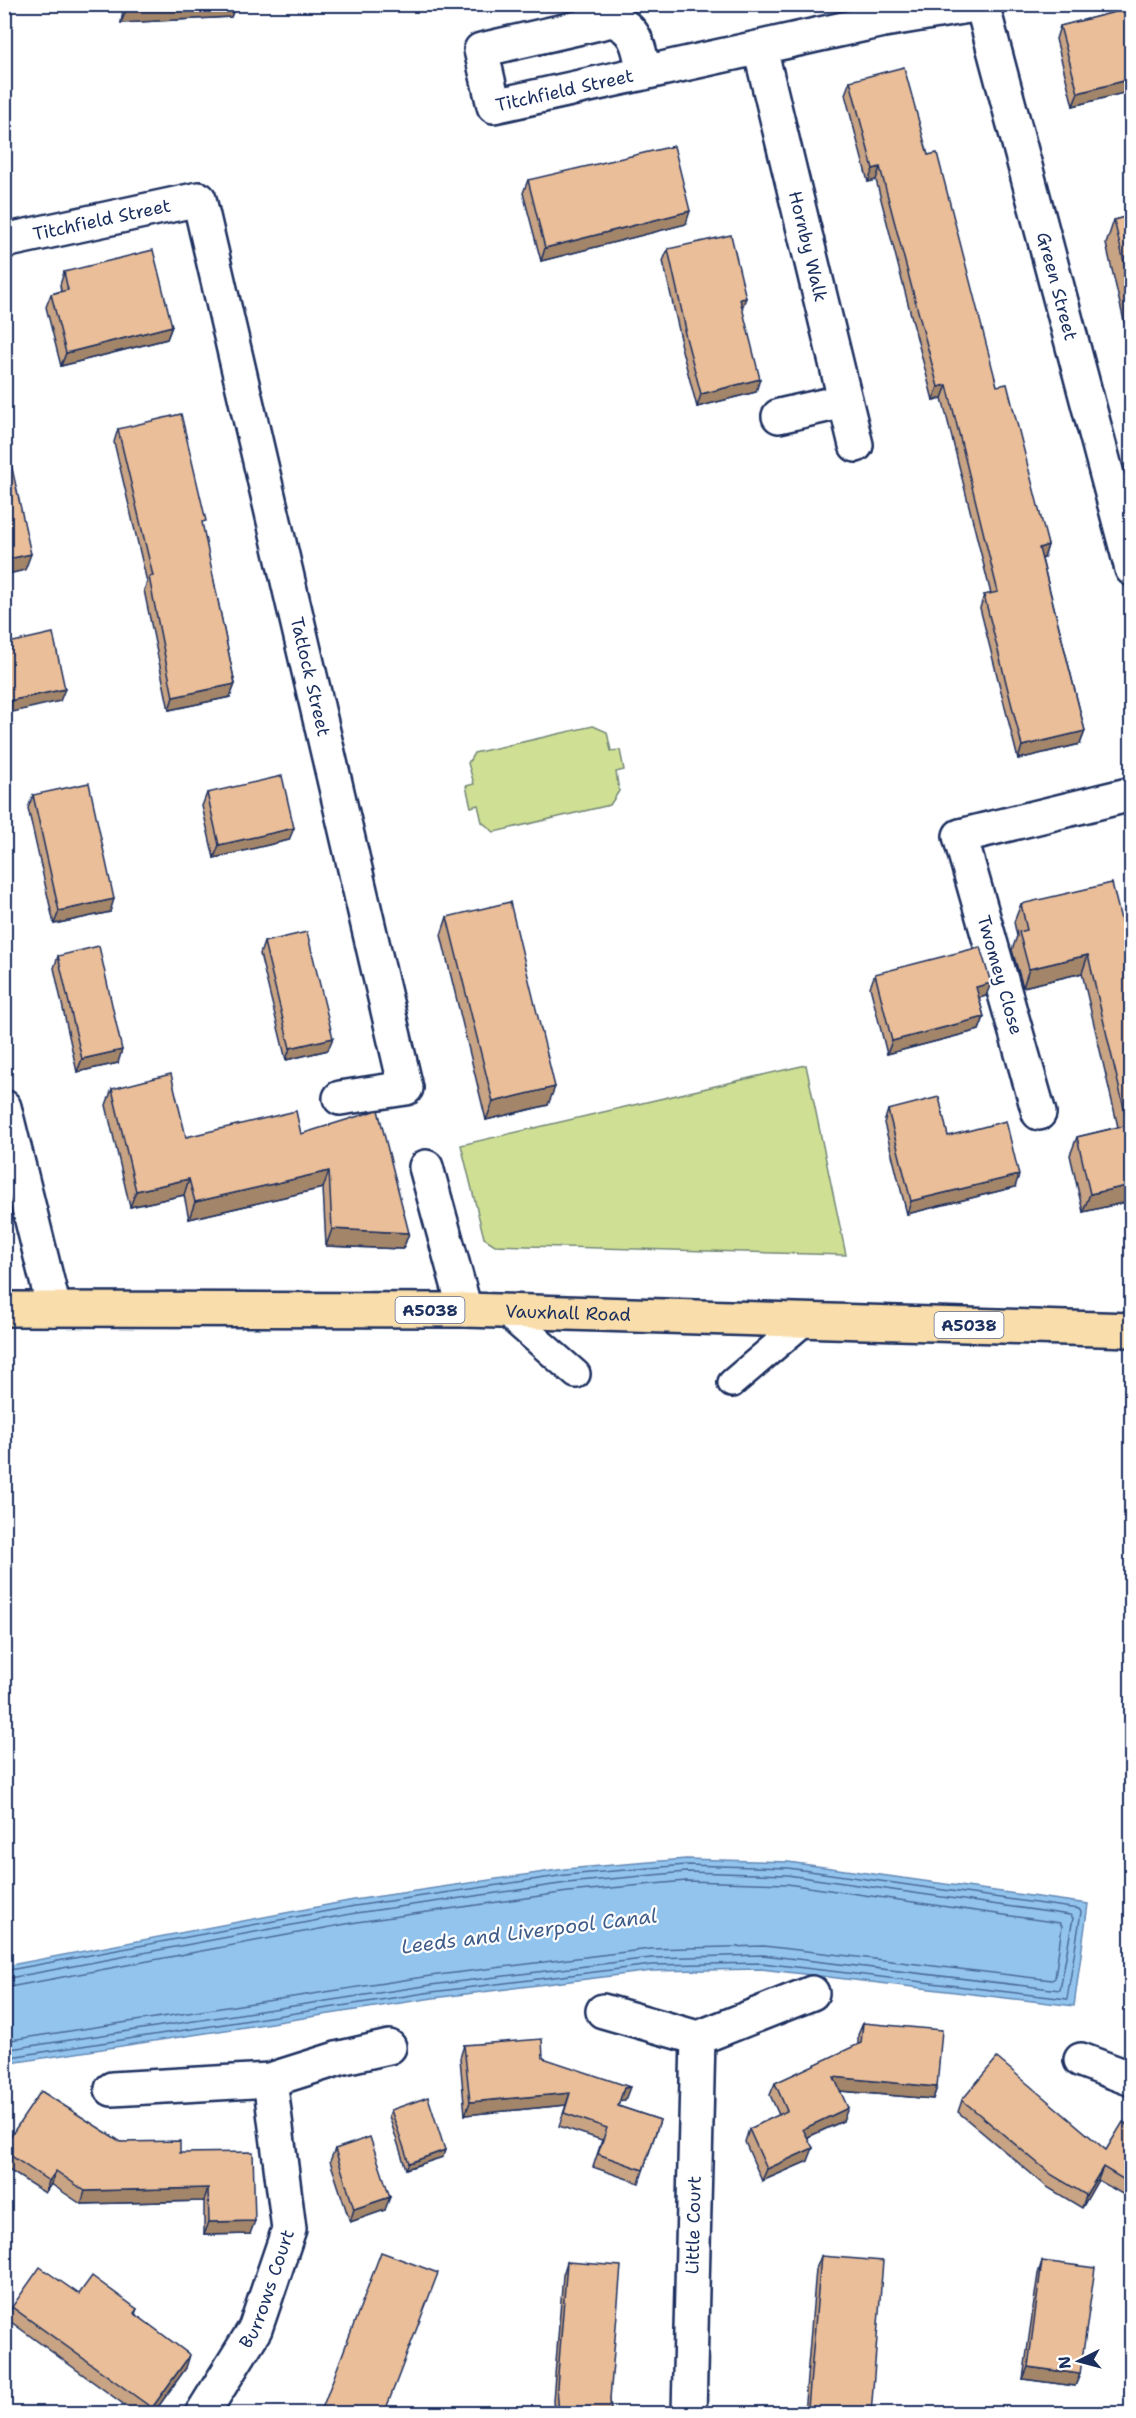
<svg xmlns="http://www.w3.org/2000/svg" width="1136" height="2418" viewBox="0 0 1136 2418" font-family="'Shantell Sans',sans-serif">
<style>
.green{fill:#cfe094;stroke:#758879;stroke-width:1.5}
.water{fill:#92c4ee;stroke:#6288b4;stroke-width:1.5}
.lines{fill:none;stroke-linecap:round;stroke-linejoin:round}
.shore{stroke:#4b6b98;stroke-width:1.5}
.service-casing{stroke:#1b2f5e;stroke-width:32}
.minor-casing{stroke:#1b2f5e;stroke-width:38}
.primary-casing{stroke:#1b2f5e;stroke-width:38}
.service{stroke:#fff;stroke-width:27}
.minor{stroke:#fff;stroke-width:33}
.primary{stroke:#f9ddab;stroke-width:33}
.wall{fill:#c8a384;stroke:#1b2f5e;stroke-width:1.5}
.shaded-wall{fill:#a3856b;stroke:#1b2f5e;stroke-width:1.5}
.building{fill:#e9be99;stroke:#1b2f5e;stroke-width:1.5}
.labels{text-anchor:middle;dominant-baseline:central;stroke-width:4.5;stroke-linejoin:round;paint-order:stroke}
.shield{fill:#fff;stroke:#5f6d8e;stroke-width:1.5}
.shield-label{font-size:16px;font-weight:bold;fill:#1b2f5e}
.street-label{font-size:18px;fill:#1b2f5e;stroke:#fff}
.water-label{font-size:20px;font-style:italic;fill:#3f5c89;stroke:#fff}
</style>
<rect width="100%" height="100%" fill="#fff"/>
<filter id="ink" filterUnits="userSpaceOnUse"><feTurbulence type="fractalNoise" baseFrequency=".0167" numOctaves="2"/><feDisplacementMap in="SourceGraphic" scale="12" xChannelSelector="R" yChannelSelector="G"/><feConvolveMatrix kernelMatrix="1 2 1 2 8 2 1 2 1" color-interpolation-filters="sRGB"/></filter>
<g filter="url(#ink)">
<g class="green">
<polygon points="593,726 607,732 611,751 620,750 624,770 616,772 619,791 610,805 494,832 482,822 478,805 471,807 466,786 474,784 468,763 474,753"/>
<polygon points="806,1065 846,1255 495,1245 484,1238 461,1145"/>
</g>
<polygon class="water" points="686,1859 788,1862 1088,1904 1074,2006 761,1969 652,1971 433,1998 5,2064 5,1966 354,1900 565,1869"/>
<g class="lines">
<g class="shore">
<polyline points="4,1971 355,1906 566,1875 686,1865 788,1868 1079,1909 1081,1912 1067,1999 762,1963 652,1965 432,1992 4,2058"/>
<polyline points="4,1979 356,1913 567,1883 686,1872 787,1875 1070,1915 1073,1918 1060,1990 763,1955 651,1958 431,1985 4,2050"/>
<polyline points="4,1988 357,1922 568,1892 686,1881 787,1884 1060,1923 1062,1926 1055,1978 1052,1980 764,1946 650,1949 430,1976 4,2041"/>
</g>
<g class="service-casing">
<g id="service">
<polyline points="505,1312 576,1374"/>
<polyline points="732,1383 807,1319"/>
</g>
</g>
<g class="minor-casing">
<g id="minor">
<path id="s1" d="M982 4 1132 569"/>
<path id="s2" d="M760 48 856 445"/>
<path id="s3" d="M644 73C639 49 638 29 612 20L481 50 494 106 884 20 981 4"/>
<path id="s4" d="M4 241 199 199 406 1088 340 1098"/>
<polyline points="779,416 845,401"/>
<polyline points="4,1107 54,1309"/>
<polyline points="1039,1113 960,836 1132,794"/>
<polyline points="426,1167 465,1310"/>
<polyline points="603,2011 698,2038"/>
<polyline points="1081,2060 1132,2079"/>
<polyline points="112,2089 270,2080"/>
<path id="s5" d="M202 2414 255 2329 289 2229 270 2080 340 2058 389 2047"/>
<path id="s6" d="M689 2414 698 2038 812 1993"/>
</g>
</g>
<g class="primary-casing">
<g id="primary">
<path id="s7" d="M4 1309 465 1310 1132 1330"/>
</g>
</g>
<use href="#service" class="service"/>
<use href="#minor" class="minor"/>
<use href="#primary" class="primary"/>
</g>
<g class="wall">
<polygon points="124,4 236,4 231,17 121,23"/>
<polygon points="1131,8 1131,91 1073,106 1056,39 1060,26"/>
<polygon points="850,81 928,155 997,386 1048,545 1044,558 1042,559 1085,731 1080,744 1018,759 980,608 984,595 991,594 942,398 933,400 876,180 868,182 845,94"/>
<polygon points="528,180 686,224 541,261 523,193"/>
<polygon points="1131,215 1131,351 1106,244 1114,220"/>
<polygon points="668,249 756,392 697,407 680,343 681,339 663,261"/>
<polygon points="64,272 172,326 167,339 61,366 46,307 51,294 61,291 60,285"/>
<polygon points="118,429 203,529 235,684 230,697 169,710 144,590 147,582 114,442"/>
<polygon points="207,793 289,840 214,858 202,806"/>
<polygon points="33,795 110,912 54,924 28,808"/>
<polygon points="1021,904 1124,932 1131,1201 1083,1212 1070,1155 1077,1137 1118,1127 1082,973 1023,987 1012,950 1017,936 1014,922"/>
<polygon points="447,917 548,1105 486,1120 441,935"/>
<polygon points="264,942 328,1050 286,1060 260,954"/>
<polygon points="58,956 118,1063 77,1072 54,968"/>
<polygon points="875,974 986,996 979,998 984,1017 979,1030 887,1054 870,987"/>
<polygon points="112,1089 186,1137 301,1134 409,1233 403,1249 326,1246 323,1188 189,1219 184,1195 130,1207 106,1105"/>
<polygon points="888,1110 1015,1187 907,1214 884,1123"/>
<polygon points="863,2023 937,2087 933,2099 840,2091 843,2121 808,2137 808,2161 762,2181 745,2142 749,2129 779,2115 770,2095 775,2083 858,2045 858,2035"/>
<polygon points="464,2045 543,2058 625,2100 620,2100 618,2106 660,2120 639,2183 593,2167 602,2140 559,2126 566,2105 465,2115 460,2058"/>
<polygon points="962,2100 1106,2150 1131,2127 1131,2199 1098,2180 1082,2208 1047,2187 958,2112"/>
<polygon points="391,2110 443,2157 406,2169 389,2116"/>
<polygon points="121,2142 180,2153 250,2234 204,2235 204,2201 81,2204 51,2184 45,2193 4,2167 4,2146"/>
<polygon points="335,2149 385,2210 350,2222 330,2161"/>
<polygon points="821,2256 871,2414 804,2414 816,2269"/>
<polygon points="1042,2261 1080,2374 1075,2386 1023,2379 1038,2274"/>
<polygon points="567,2262 610,2399 611,2414 554,2414 553,2400 563,2275"/>
<polygon points="79,2294 137,2309 135,2314 186,2368 153,2414 137,2414 7,2319 12,2307"/>
</g>
<g class="shaded-wall">
<polygon points="136,4 236,4 231,17 121,23 128,5"/>
<polygon points="1131,79 1131,91 1073,106 1078,93"/>
<polygon points="880,167 876,180 868,182 873,169"/>
<polygon points="690,211 686,224 541,261 545,248"/>
<polygon points="746,298 741,311 740,299"/>
<polygon points="172,326 167,339 61,366 66,353"/>
<polygon points="760,379 756,392 697,407 701,394"/>
<polygon points="947,385 942,398 933,400 938,387"/>
<polygon points="1048,545 1044,558 1034,560 1039,548"/>
<polygon points="31,554 25,570 4,575 4,560"/>
<polygon points="235,684 230,697 169,710 173,697"/>
<polygon points="65,689 60,701 4,714 4,702"/>
<polygon points="1085,731 1080,744 1018,759 1022,746"/>
<polygon points="294,828 289,840 214,858 219,845"/>
<polygon points="114,899 110,912 54,924 59,911"/>
<polygon points="1088,955 1082,973 1023,987 1029,969"/>
<polygon points="991,983 986,996 972,1000 976,987"/>
<polygon points="984,1017 979,1030 887,1054 892,1041"/>
<polygon points="333,1038 328,1050 286,1060 290,1048"/>
<polygon points="122,1050 118,1063 77,1072 82,1059"/>
<polygon points="555,1087 548,1105 486,1120 493,1102"/>
<polygon points="329,1171 323,1188 189,1219 195,1202"/>
<polygon points="1019,1175 1015,1187 907,1214 911,1201"/>
<polygon points="189,1179 184,1195 130,1207 136,1191"/>
<polygon points="1131,1185 1131,1201 1083,1212 1090,1194"/>
<polygon points="332,1229 409,1233 403,1249 326,1246"/>
<polygon points="834,2077 937,2087 933,2099 829,2090"/>
<polygon points="630,2087 625,2100 619,2101 624,2088"/>
<polygon points="570,2093 566,2105 465,2115 470,2102"/>
<polygon points="848,2108 843,2121 799,2141 803,2129"/>
<polygon points="813,2148 808,2161 762,2181 767,2169"/>
<polygon points="445,2150 443,2157 406,2169 409,2163"/>
<polygon points="1103,2167 1098,2180 1082,2208 1086,2195"/>
<polygon points="56,2171 51,2184 45,2193 49,2181"/>
<polygon points="208,2188 204,2201 81,2204 85,2191"/>
<polygon points="390,2197 385,2210 350,2222 354,2209"/>
<polygon points="255,2221 250,2234 204,2235 209,2222"/>
<polygon points="190,2355 186,2368 153,2414 150,2414 152,2408"/>
<polygon points="1028,2367 1080,2374 1075,2386 1023,2379"/>
<polygon points="808,2408 870,2414 807,2414"/>
</g>
<g class="building">
<polygon points="1131,8 1131,79 1078,93 1060,26"/>
<polygon points="904,67 928,155 937,153 997,386 1007,384 1048,545 1039,548 1085,731 1022,746 984,595 998,592 947,385 938,387 880,167 873,169 850,81"/>
<polygon points="674,146 690,211 545,248 528,180"/>
<polygon points="1131,215 1131,291 1114,220"/>
<polygon points="731,235 746,298 740,299 760,379 701,394 684,330 686,330 668,249"/>
<polygon points="153,250 172,326 66,353 51,294 68,290 64,272"/>
<polygon points="181,414 206,521 202,522 235,684 173,697 149,577 153,576 118,429"/>
<polygon points="4,432 31,554 4,560"/>
<polygon points="53,633 65,689 4,702 4,644"/>
<polygon points="282,776 294,828 219,845 207,793"/>
<polygon points="89,783 114,899 59,911 33,795"/>
<polygon points="1112,883 1124,932 1131,930 1131,1185 1090,1194 1077,1137 1128,1125 1088,955 1029,969 1019,932 1027,930 1021,904"/>
<polygon points="510,902 555,1087 493,1102 447,917"/>
<polygon points="307,932 333,1038 290,1048 264,942"/>
<polygon points="99,946 122,1050 82,1059 58,956"/>
<polygon points="980,947 991,983 976,987 984,1017 892,1041 875,974"/>
<polygon points="171,1074 186,1137 296,1111 301,1134 378,1110 409,1233 332,1229 329,1171 195,1202 189,1179 136,1191 112,1089"/>
<polygon points="939,1097 948,1136 1006,1121 1019,1175 911,1201 888,1110"/>
<polygon points="863,2023 942,2030 937,2087 834,2077 848,2108 803,2129 813,2148 767,2169 749,2129 787,2111 775,2083 861,2043"/>
<polygon points="542,2039 543,2058 630,2087 624,2088 618,2106 660,2120 643,2170 598,2154 607,2128 564,2113 570,2093 470,2102 464,2045"/>
<polygon points="997,2058 1106,2150 1123,2122 1131,2127 1131,2184 1103,2167 1086,2195 1052,2175 962,2100"/>
<polygon points="41,2091 121,2142 180,2141 180,2153 253,2152 255,2221 209,2222 208,2188 85,2191 56,2171 49,2181 4,2151 4,2146"/>
<polygon points="428,2097 445,2150 409,2163 391,2110"/>
<polygon points="370,2137 390,2197 354,2209 335,2149"/>
<polygon points="381,2252 438,2273 384,2414 320,2414"/>
<polygon points="821,2256 883,2261 871,2414 808,2408"/>
<polygon points="1042,2261 1095,2268 1080,2374 1028,2367"/>
<polygon points="567,2262 621,2266 610,2399 611,2414 559,2414 557,2387"/>
<polygon points="40,2267 79,2294 92,2276 137,2309 134,2313 190,2355 152,2408 12,2307"/>
</g>
</g>
<g class="labels">
<g class="shield">
<rect x="395.5" y="1297" width="69" height="26" rx="4.5"/>
<rect x="934.5" y="1312" width="69" height="26" rx="4.5"/>
</g>
<g class="shield-label">
<text x="430" y="1310">A5038</text>
<text x="969" y="1325">A5038</text>
</g>
<g class="street-label">
<text stroke="none"><textPath href="#s3" startOffset="330">Titchfield Street</textPath></text>
<text stroke="none"><textPath href="#s4" startOffset="100">Titchfield Street</textPath></text>
<text stroke="none"><textPath href="#s2" startOffset="204">Hornby Walk</textPath></text>
<text stroke="none"><textPath href="#s1" startOffset="292">Green Street</textPath></text>
<text stroke="none"><textPath href="#s4" startOffset="690">Tatlock Street</textPath></text>
<text transform="translate(1000 975) rotate(74)">Twomey Close</text>
<text stroke="none"><textPath href="#s7" startOffset="564">Vauxhall Road</textPath></text>
<text stroke="none"><textPath href="#s6" startOffset="189">Little Court</textPath></text>
<text stroke="none"><textPath href="#s5" startOffset="142">Burrows Court</textPath></text>
</g>
<g class="water-label">
<text transform="translate(529 1931) rotate(-7)">Leeds and Liverpool Canal</text>
</g>
</g>
<rect width="1136" height="2418" fill="none" stroke="#fff" stroke-width="24"/>
<rect x="12" y="12" width="1112" height="2394" fill="none" stroke="#1b2f5e" stroke-width="2" filter="url(#ink)"/>
<g transform="translate(1079 2361) rotate(264)" stroke="#ffffff" stroke-width="4.5" paint-order="stroke">
<path d="M0-4.5L10 22L0 15L-10 22Z" fill="#1b2f5e"/>
<text y="-9" font-size="16" font-weight="bold" text-anchor="middle" fill="#1b2f5e">N</text>
</g>
</svg>
